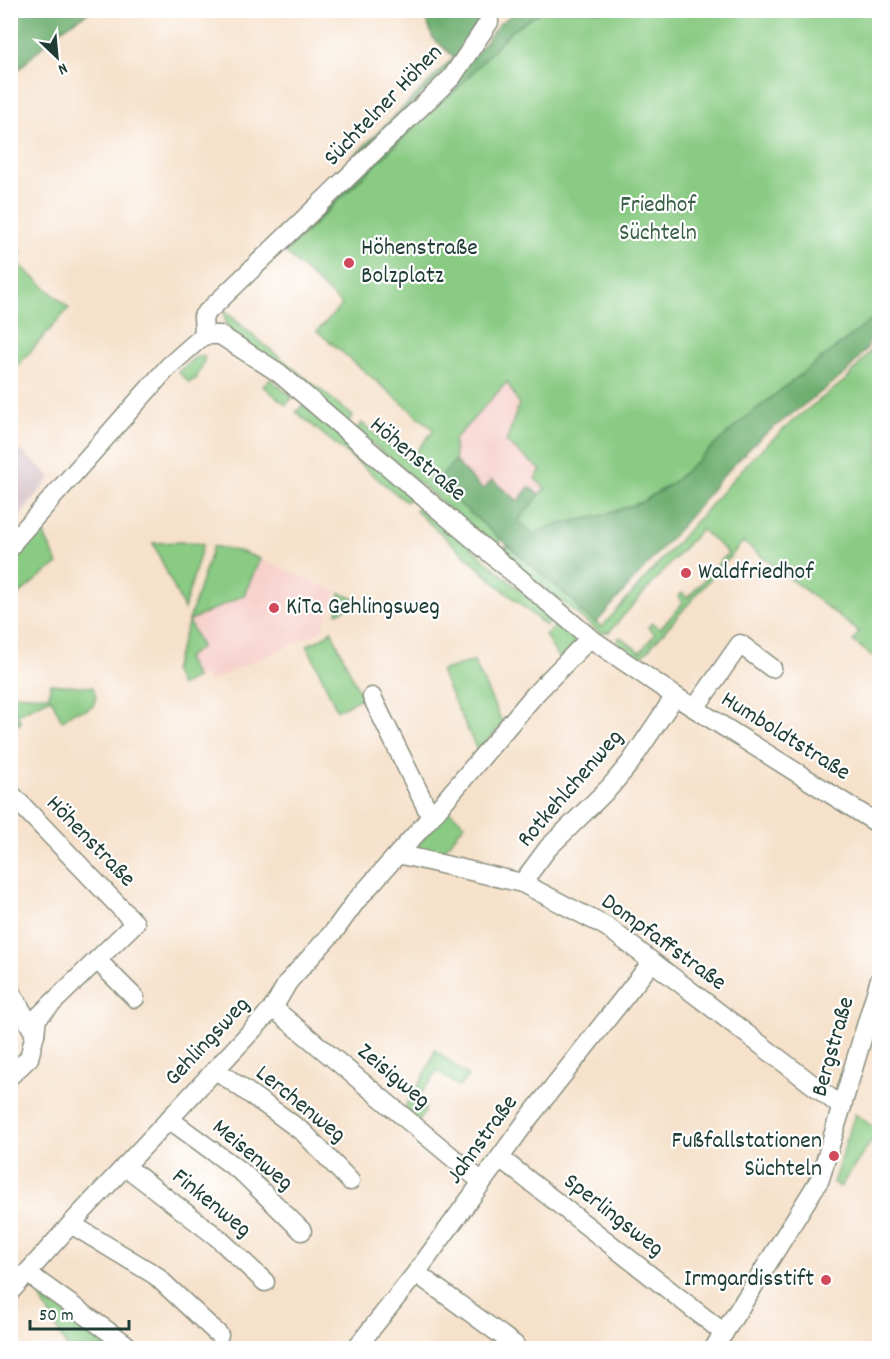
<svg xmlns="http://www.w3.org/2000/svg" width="890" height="1359" viewBox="0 0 890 1359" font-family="Dekko,sans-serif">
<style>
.built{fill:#f7d0cb}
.industrial{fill:#d2bec2}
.green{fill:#89cb83;stroke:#54845c;stroke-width:1.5}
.forest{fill:#6eaf71;stroke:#467652;stroke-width:1.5}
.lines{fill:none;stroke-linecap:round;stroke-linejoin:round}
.minor-casing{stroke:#8a8f7f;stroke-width:21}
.minor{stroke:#fff;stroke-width:18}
.poi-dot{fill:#d1495b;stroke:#fff;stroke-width:2}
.labels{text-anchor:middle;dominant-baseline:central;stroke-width:4.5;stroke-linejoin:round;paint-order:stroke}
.street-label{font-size:24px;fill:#1f3d34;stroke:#fff}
.park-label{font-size:24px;fill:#3a6048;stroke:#fff}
.poi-label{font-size:24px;fill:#1f3d34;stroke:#fff;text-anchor:start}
</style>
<rect width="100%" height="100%" fill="#fff"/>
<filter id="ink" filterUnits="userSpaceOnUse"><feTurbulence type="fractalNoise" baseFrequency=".0167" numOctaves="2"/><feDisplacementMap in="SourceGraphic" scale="12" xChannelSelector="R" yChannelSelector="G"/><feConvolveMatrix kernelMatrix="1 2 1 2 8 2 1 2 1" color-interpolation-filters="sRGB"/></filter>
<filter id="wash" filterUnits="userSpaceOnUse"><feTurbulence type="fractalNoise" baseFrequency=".008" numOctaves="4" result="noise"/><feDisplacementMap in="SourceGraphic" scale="24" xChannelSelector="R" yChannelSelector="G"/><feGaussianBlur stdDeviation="1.35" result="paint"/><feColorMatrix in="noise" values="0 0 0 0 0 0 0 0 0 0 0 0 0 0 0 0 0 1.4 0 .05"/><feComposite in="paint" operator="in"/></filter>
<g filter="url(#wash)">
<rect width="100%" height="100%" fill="#f6e1ca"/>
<g class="built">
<polygon points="507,382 519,404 506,442 542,470 546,488 540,495 529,487 518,501 492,480 483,490 455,461 454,441"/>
<polygon points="260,559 337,592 321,631 208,682 205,674 196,678 186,658 201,647 189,621 244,595"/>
</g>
<polygon class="industrial" points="11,442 51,477 24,511 11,531"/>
<g class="green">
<polygon points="542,11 879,11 879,314 745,418 671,484 642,502 604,515 552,526 533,534 518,521 545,488 535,479 541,470 506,442 519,404 507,382 454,440 455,461 435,483 501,539 495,547 356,430 362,423 408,461 434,430 317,331 342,305 285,252 431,111 455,91 511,31"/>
<polygon points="11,242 22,252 15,261 69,308 11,373"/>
<polygon points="224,310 256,338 353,416 347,423 233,336 226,326"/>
<polygon points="879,341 879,661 853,641 859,632 743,542 639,660 620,647 618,639 620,637 640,652 655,634 648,627 652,623 660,629 683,603 678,597 682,593 688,598 728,553 701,529 609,632 600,633 501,552 507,545 575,602 581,611 602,627 753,457 795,419 847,379"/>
<polygon points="204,355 204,361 196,379 189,382 178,372 193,359"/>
<polygon points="270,379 293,397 286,405 263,386"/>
<polygon points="303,405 414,493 406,502 296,412"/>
<polygon points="424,501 433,514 552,618 546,626 502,589 415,510"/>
<polygon points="33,527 44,535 58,564 42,575 11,601 11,571 21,546"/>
<polygon points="183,542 203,544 184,609 153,543"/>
<polygon points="213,546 242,552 260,559 244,595 189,621 201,647 186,658 196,678 180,686 173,670"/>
<polygon points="340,593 362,602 337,613"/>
<polygon points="555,627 560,627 576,639 576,644 561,659 557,656 545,635"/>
<path d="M331 630 362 698 337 710 307 645C317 641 325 638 331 630Z"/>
<polygon points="474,661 503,724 478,752 440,671"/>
<polygon points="50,684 93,687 96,697 93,706 86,710 73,712 62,721 51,698 17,714 21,723 11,728 11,694 49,696"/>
<polygon points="447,809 465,824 446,847 441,861 425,856 417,846"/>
<path d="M435 1050 468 1076 459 1087 438 1071 416 1100 425 1108V1112L417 1123 405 1109C407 1098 415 1092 420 1083 427 1072 431 1061 435 1050Z"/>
<polygon points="855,1114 879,1131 879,1143 873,1139 840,1187 833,1183"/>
<polygon points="35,1287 124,1348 67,1348"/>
</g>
<g class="forest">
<polygon points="11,10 91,10 91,11 57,32 11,77"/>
<polygon points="423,11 480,11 477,23 459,58 278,234 276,233 454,57 433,38"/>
<polygon points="517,11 542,11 511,31 455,91 431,111 285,252 374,157 476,54 499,24"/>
<polygon points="879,314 879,323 870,337 868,347 846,373 760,438 719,480 698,507 596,623 580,611 575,602 435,483 455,461 483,490 492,480 518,501 529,487 540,495 518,521 533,534 552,526 604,515 642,502 671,484 745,418"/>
</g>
</g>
<g filter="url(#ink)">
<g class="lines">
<g class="minor-casing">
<g id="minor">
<polyline points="204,335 203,316 452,77 489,22 488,10"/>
<polyline points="10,548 14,541 169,366 204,335 220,335 279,373 419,493 590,638 675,696 880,825"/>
<polyline points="372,697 431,817"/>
<polyline points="695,708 740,644 772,668"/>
<polyline points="10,795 13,796 135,923 37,1018 35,1034 29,1058 10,1076"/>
<polyline points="398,854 522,883 607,927 842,1107"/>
<polyline points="522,883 548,848 610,787 630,763 675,696"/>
<polyline points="97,960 135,998"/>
<polyline points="10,990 35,1034"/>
<polyline points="273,1008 482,1182"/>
<polyline points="216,1070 277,1113 304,1133 350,1181"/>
<polyline points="169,1119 244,1174 302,1231"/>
<polyline points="500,1158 724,1333"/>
<polyline points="125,1166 217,1237 265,1282"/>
<polyline points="71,1224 155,1275 219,1335"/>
<polyline points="27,1273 123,1342 130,1348"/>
<polyline points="416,1273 515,1345 513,1348"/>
<polyline points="10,1292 71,1224 273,1008 288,982 335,930 356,901 431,817 537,692 590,638"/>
<polyline points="356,1348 416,1273 528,1119 652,962"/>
<polyline points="714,1348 748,1295 820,1179 880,979"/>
</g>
</g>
<use href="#minor" class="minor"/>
</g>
</g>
<g class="poi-dot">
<circle cx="349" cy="263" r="6"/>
<circle cx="686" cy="573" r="6"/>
<circle cx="274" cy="608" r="6"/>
<circle cx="834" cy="1156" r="6"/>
<circle cx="826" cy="1280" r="6"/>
</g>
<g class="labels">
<g class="street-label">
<text transform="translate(384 106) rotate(-46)">Süchtelner Höhen</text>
<text transform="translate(417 460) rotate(40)">Höhenstraße</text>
<text transform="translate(785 737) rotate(32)">Humboldtstraße</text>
<text transform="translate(571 789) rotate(-49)">Rotkehlchenweg</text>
<text transform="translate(90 842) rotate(46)">Höhenstraße</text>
<text transform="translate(663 943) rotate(36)">Dompfaffstraße</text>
<text transform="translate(208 1042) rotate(-47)">Gehlingsweg</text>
<text transform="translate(834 1047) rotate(-74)">Bergstraße</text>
<text transform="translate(393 1077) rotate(40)">Zeisigweg</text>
<text transform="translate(300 1105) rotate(39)">Lerchenweg</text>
<text transform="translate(483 1140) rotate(-54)">Jahnstraße</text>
<text transform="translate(252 1156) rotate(40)">Meisenweg</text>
<text transform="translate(211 1204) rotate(39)">Finkenweg</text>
<text transform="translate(613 1216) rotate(38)">Sperlingsweg</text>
</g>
<g class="park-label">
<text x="658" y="206">Friedhof<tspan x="658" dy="28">Süchteln</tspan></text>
</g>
<g class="poi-label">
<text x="361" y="249">Höhenstraße<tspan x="361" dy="28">Bolzplatz</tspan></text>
<text x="698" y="573">Waldfriedhof</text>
<text x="286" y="608">KiTa Gehlingsweg</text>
<text x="822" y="1142" text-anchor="end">Fußfallstationen<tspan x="822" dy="28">Süchteln</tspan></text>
<text x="814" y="1280" text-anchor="end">Irmgardisstift</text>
</g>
</g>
<rect width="890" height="1359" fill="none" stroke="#fff" stroke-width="36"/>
<g transform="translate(57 57) rotate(154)" stroke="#ffffff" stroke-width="4.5" paint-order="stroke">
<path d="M0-4.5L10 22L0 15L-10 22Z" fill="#1f3d34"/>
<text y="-9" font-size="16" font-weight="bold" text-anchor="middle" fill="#1f3d34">N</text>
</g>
<path d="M30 1320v9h99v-9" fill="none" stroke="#1f3d34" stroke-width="3"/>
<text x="39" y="1320" font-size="18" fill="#1f3d34" stroke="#ffffff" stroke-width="4.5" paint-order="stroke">50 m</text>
</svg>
